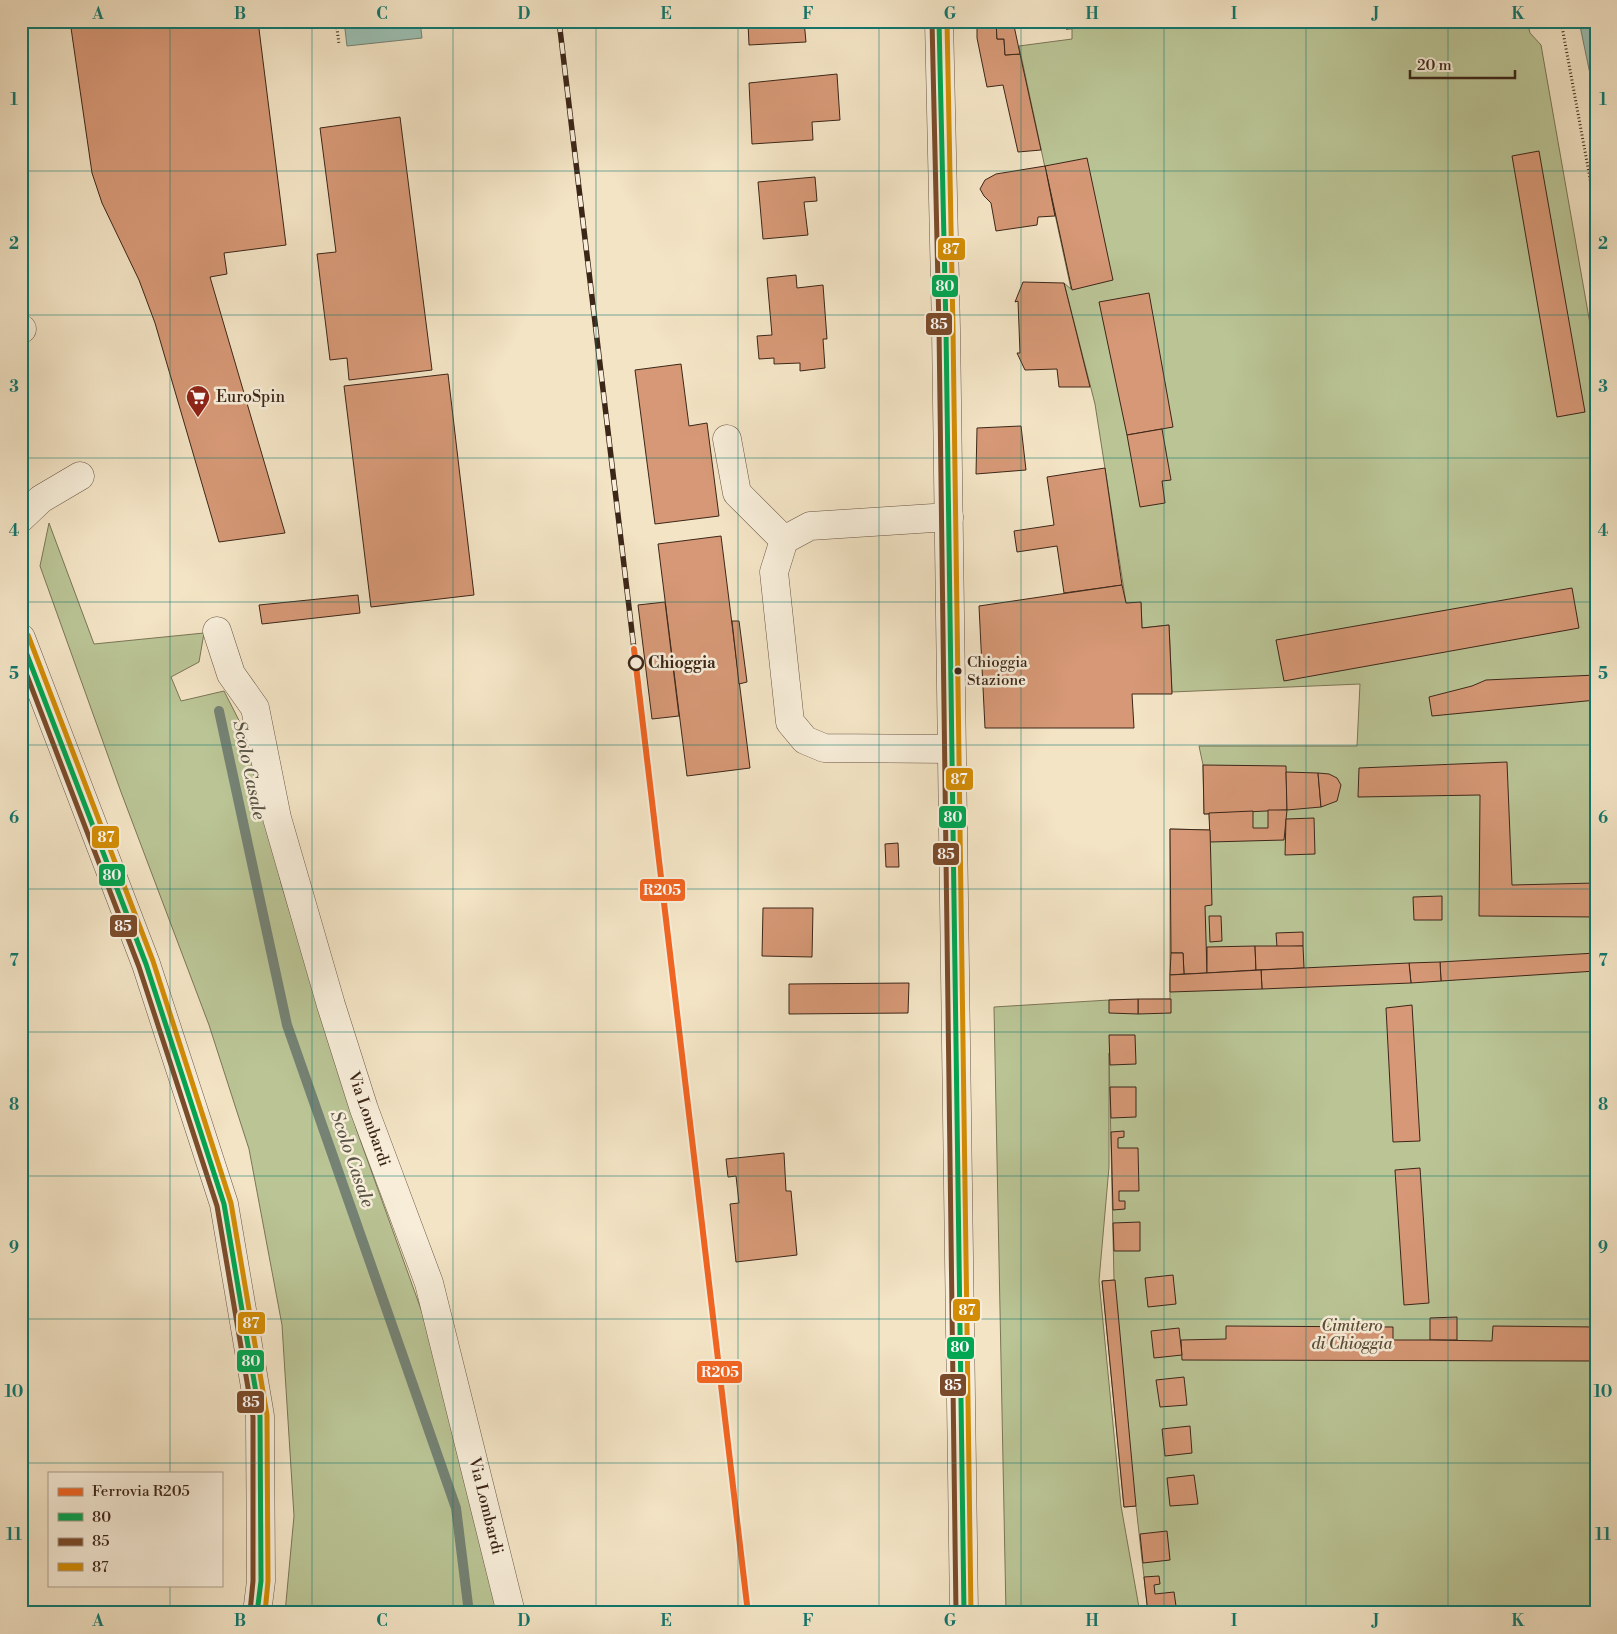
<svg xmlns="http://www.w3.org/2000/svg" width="1617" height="1634" viewBox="0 0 1617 1634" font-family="'Libre Bodoni',serif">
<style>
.green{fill:#bac495;stroke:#7b7556}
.water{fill:#9bbfb2;stroke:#758274}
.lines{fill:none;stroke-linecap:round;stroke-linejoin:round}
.stream{stroke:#758274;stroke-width:10}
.building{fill:#d69876;stroke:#3c2618}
.minor-casing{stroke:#6a5643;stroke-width:29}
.path{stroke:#3c2618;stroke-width:3;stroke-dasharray:1 2.5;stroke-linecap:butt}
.minor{stroke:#f7edd9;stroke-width:28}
.rail-casing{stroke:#3c2618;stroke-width:5.5}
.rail{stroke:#f7edd9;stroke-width:4;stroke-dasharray:11;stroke-linecap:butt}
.bus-1-casing{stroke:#f7edd9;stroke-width:9}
.bus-2-casing{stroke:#f7edd9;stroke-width:9}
.bus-3-casing{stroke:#f7edd9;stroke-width:9}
.bus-1{stroke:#00a651;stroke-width:5}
.bus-2{stroke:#7a4b2a;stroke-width:5}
.bus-3{stroke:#d28c05;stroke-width:5}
.rail-1-casing{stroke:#f7edd9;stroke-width:10}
.rail-1{stroke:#f26522;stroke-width:6}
.grid{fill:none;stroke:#0f766e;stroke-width:1;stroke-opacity:0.55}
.stop-dot{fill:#f7edd9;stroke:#3c2618;stroke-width:2.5}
.bus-dot{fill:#3c2618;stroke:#f7edd9;stroke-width:2}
.labels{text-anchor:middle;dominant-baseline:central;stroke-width:5;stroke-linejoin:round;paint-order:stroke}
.bus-label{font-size:15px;fill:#3c2618;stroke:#f7edd9;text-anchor:start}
.poi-label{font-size:16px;fill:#3c2618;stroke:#f7edd9;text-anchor:start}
.stop-label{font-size:16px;font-weight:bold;fill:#3c2618;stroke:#f7edd9;text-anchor:start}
.street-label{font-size:16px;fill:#3c2618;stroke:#f7edd9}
.park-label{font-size:16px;font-style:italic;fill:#5c4e37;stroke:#f7edd9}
.water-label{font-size:18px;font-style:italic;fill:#585446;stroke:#f7edd9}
.line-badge{stroke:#f7edd9;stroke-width:2}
.badge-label{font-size:14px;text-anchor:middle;font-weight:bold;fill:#fff}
.neatline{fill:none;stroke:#0f766e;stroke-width:2}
.grid-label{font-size:16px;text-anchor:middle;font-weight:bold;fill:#0f766e}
</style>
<rect width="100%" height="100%" fill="#f3e4c5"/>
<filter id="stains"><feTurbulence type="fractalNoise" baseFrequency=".004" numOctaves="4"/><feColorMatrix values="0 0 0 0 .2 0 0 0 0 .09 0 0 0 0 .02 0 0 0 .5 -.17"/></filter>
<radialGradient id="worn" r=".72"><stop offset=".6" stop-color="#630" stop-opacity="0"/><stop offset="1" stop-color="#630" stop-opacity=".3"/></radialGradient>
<g class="green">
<polygon points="1065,21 1527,21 1530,33 1541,45 1596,358 1596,1613 1148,1613 1136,1506 1124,1507 1102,1281 1114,1280 1109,1053 1109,1167 1099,1281 1121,1506 1140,1613 1006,1613 994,1007 1109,1000 1170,999 1170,829 1210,830 1209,814 1204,814 1203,765 1199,746 1357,746 1360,684 1172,692 1169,625 1142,628 1141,603 1126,603 1095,404 1064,283 1071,289 1019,46 1072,39 1072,29 1066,29"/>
<polygon points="49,523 94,644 204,633 199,662 171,677 181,701 224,691 251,744 281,883 357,1131 437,1354 497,1613 285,1613 294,1516 282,1325 249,1149 209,1025 121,792 40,566"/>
</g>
<g class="water">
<polygon points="344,21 420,21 422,38 347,46"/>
<polygon points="1579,21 1596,21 1596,103"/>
</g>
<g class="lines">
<polyline class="stream" points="219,711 287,1025 456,1508 469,1613"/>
</g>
<g class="building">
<polygon points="70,21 258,21 286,245 224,253 227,274 210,277 285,533 219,542 155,323 139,280 102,203 92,173"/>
<polygon points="752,21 804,21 806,42 749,45 748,23"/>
<polygon points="977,21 996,21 997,39 1004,39 1005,55 1020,54 1041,150 1018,152 1003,85 987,87 977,38"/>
<polygon points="996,21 1013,21 1020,54 1005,55 1004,39 997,39"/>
<polygon points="1065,21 1083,21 1083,27 1066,29"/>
<polygon points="837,74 840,120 812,122 813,140 752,144 749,83"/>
<polygon points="400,117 432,370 349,380 347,358 330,360 317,254 336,252 320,128"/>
<polygon points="1539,151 1585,412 1557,417 1512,156"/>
<polygon points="1087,158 1113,280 1072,290 1045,166"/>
<polygon points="1045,166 1055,216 1038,217 1037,225 996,231 991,203 984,196 980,189 985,180 996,174"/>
<polygon points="815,177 817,201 804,202 808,235 763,239 758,182"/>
<polygon points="796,275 797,288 823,285 827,339 823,339 825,368 800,371 800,363 774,364 774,358 759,359 757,336 772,335 767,278"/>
<polygon points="1023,282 1064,283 1090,387 1059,387 1057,369 1025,370 1017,353 1020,353 1018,301 1015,302"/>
<polygon points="1149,293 1173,427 1127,435 1099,302"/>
<polygon points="681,364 689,426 707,423 719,516 655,524 635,370"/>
<polygon points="448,374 474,595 371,607 344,386"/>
<polygon points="1021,426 1026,470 976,474 977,428"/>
<polygon points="1162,429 1171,480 1162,481 1165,503 1140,507 1127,435"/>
<polygon points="1105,468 1122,585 1064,593 1057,546 1017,552 1014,531 1054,525 1047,477"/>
<polygon points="721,536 750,768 687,776 658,544"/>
<polygon points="1122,585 1126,603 1141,602 1142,628 1169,625 1172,694 1132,694 1134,728 985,728 979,606"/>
<polygon points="1572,588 1579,628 1284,681 1276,640"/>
<polygon points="358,595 360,613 262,624 259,605"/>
<polygon points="665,602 679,716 652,719 638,605"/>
<polygon points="732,621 739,621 747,682 739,684"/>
<polygon points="1596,675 1596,700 1432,716 1429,697 1472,686 1486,680"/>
<polygon points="1507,762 1512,885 1596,883 1596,917 1479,916 1480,795 1358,797 1359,768"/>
<polygon points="1203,765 1286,766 1287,810 1204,814"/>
<polygon points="1286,772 1318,773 1321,807 1287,810"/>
<polygon points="1318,773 1329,774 1337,778 1341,785 1337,801 1321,807"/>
<polygon points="1268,810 1287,810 1284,840 1210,842 1209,813 1253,811 1253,828 1268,828"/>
<polygon points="1314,818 1315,854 1285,855 1286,819"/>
<polygon points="1170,829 1210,830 1212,905 1205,906 1207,973 1184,974 1183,953 1171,953"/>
<polygon points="898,843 899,867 886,867 885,844"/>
<polygon points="1442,896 1442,920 1414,920 1413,897"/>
<polygon points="763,908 813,908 812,957 762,956"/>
<polygon points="1209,916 1221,916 1222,941 1210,942"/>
<polygon points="1303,932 1303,946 1277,947 1276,933"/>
<polygon points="1255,946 1256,970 1207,973 1207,947"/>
<polygon points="1255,946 1303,946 1304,968 1256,970"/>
<polygon points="1171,953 1183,953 1184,974 1170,975"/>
<polygon points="1596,953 1596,971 1441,981 1440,962"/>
<polygon points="1440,962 1441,981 1411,983 1409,963"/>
<polygon points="1409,963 1411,983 1262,989 1261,970"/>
<polygon points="1261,970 1262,989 1170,992 1170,975"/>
<polygon points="909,983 908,1013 789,1014 789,984"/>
<polygon points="1138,999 1171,999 1171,1013 1138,1014"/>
<polygon points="1138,999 1138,1014 1109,1013 1109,1000"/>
<polygon points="1412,1005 1420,1141 1393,1142 1386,1008"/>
<polygon points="1109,1035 1135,1035 1136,1064 1110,1065"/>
<polygon points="1110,1087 1136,1087 1136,1117 1111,1118"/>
<polygon points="1124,1131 1124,1137 1118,1138 1118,1148 1138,1148 1139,1191 1119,1191 1119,1201 1125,1201 1125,1209 1113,1210 1111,1132"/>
<polygon points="784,1153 786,1191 791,1191 797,1255 736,1262 730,1204 739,1203 736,1176 728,1177 726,1159"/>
<polygon points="1420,1168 1429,1303 1404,1305 1395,1170"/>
<polygon points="1140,1222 1140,1251 1114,1251 1113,1223"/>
<polygon points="1173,1275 1176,1304 1148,1307 1145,1278"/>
<polygon points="1115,1280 1136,1506 1124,1507 1102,1281"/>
<polygon points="1457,1317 1457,1340 1430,1340 1430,1318"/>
<polygon points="1226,1326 1393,1327 1393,1340 1430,1340 1492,1341 1493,1326 1596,1327 1596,1361 1182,1360 1181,1340 1226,1339"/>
<polygon points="1179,1328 1182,1355 1154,1358 1151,1331"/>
<polygon points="1184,1377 1187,1405 1160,1407 1156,1380"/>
<polygon points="1190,1426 1192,1453 1165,1456 1162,1429"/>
<polygon points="1194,1475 1198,1504 1170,1506 1167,1478"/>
<polygon points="1167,1531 1170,1560 1143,1563 1140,1534"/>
<polygon points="1159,1576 1160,1584 1154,1585 1155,1594 1174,1592 1177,1613 1148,1613 1144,1577"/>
</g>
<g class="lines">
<g class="minor-casing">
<g id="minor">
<polyline points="939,21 946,329 964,1613"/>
<polyline points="21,329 22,329"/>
<polyline points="727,439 737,493 784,540"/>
<polyline points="949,517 810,526 784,540 774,572 790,722 805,740 824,748 951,749"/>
<polyline points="21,518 41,499 80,476"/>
<polyline points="217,631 231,674 255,708 277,818 331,1005 364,1109 429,1283 511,1613"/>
<polyline points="21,638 146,964 224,1204 260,1416 261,1581 257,1613"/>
</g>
</g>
<g class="path">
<polyline points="336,21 339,44"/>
<polyline points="1561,21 1596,211"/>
</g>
<use href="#minor" class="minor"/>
<g class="rail-casing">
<polyline id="rail" points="559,21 634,649"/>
</g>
<use href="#rail" class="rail"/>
<g class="bus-1-casing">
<g id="bus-1">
<polyline points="939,21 946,329 964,1613"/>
<polyline points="21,639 146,964 224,1204 260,1416 261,1581 257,1613"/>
</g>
</g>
<g class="bus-2-casing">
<g id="bus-2">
<polyline points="932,21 939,329 956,1613"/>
<polyline points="21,660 139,967 217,1206 253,1417 253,1581 250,1612"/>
</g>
</g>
<g class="bus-3-casing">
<g id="bus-3">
<polyline points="947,21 953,329 971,1613"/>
<polyline points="28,635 153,961 231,1203 267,1415 268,1581 265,1613"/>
</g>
</g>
<use href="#bus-1" class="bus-1"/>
<use href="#bus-2" class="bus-2"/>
<use href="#bus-3" class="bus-3"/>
<g class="rail-1-casing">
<polyline id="rail-1" points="634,649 748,1613"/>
</g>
<use href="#rail-1" class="rail-1"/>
</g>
<path class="grid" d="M170 21V1473M312 21V1613M453 21V1613M596 21V1613M738 21V1613M879 21V1613M1021 21V1613M1164 21V1613M1306 21V1613M1448 21V1613M21 171H1596M21 315H1596M21 458H1596M21 602H1596M21 745H1596M21 889H1596M21 1032H1596M21 1176H1596M21 1319H1596M21 1463H1596M170 1585V1613"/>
<defs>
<g id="supermarket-pin" transform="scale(1.25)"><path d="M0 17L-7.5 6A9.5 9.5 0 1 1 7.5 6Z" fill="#8f2418" stroke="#f7edd9"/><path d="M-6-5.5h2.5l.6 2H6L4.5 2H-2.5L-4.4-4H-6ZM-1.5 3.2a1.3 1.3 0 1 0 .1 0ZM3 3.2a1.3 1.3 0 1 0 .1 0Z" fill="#fff"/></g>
</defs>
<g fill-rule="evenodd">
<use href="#supermarket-pin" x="198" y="397"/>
</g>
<circle class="stop-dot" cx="636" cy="663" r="7"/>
<circle class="bus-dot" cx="958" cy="671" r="4.5"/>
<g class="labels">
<g class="bus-label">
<text x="967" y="662">Chioggia<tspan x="967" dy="18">Stazione</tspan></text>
</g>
<g class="poi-label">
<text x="216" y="397">EuroSpin</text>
</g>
<g class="stop-label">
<text x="648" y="663">Chioggia</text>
</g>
<g class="street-label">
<text transform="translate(369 1119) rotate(71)">Via Lombardi</text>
<text transform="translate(486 1506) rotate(76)">Via Lombardi</text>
</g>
<g class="park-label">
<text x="1352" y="1326">Cimitero<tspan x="1352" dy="18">di Chioggia</tspan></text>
</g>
<g class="water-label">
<text transform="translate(249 770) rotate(78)">Scolo Casale</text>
<text transform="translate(352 1159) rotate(71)">Scolo Casale</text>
</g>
</g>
<g class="line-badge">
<rect x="937" y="237" width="29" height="24" rx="5" fill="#d28c05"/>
<rect x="931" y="274" width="28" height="24" rx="5" fill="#00a651"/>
<rect x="925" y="312" width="28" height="24" rx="5" fill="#7a4b2a"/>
<rect x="945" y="767" width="29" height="24" rx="5" fill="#d28c05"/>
<rect x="938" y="805" width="29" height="24" rx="5" fill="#00a651"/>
<rect x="91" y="825" width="29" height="24" rx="5" fill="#d28c05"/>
<rect x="932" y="842" width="28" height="24" rx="5" fill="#7a4b2a"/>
<rect x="98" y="863" width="28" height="24" rx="5" fill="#00a651"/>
<rect x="639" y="878" width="47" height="24" rx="5" fill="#f26522"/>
<rect x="109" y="914" width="29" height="24" rx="5" fill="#7a4b2a"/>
<rect x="952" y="1298" width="29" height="24" rx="5" fill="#d28c05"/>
<rect x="237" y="1311" width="29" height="24" rx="5" fill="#d28c05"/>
<rect x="946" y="1336" width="29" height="24" rx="5" fill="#00a651"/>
<rect x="236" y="1349" width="29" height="24" rx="5" fill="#00a651"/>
<rect x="696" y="1360" width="47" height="24" rx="5" fill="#f26522"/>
<rect x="939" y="1373" width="28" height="24" rx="5" fill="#7a4b2a"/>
<rect x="236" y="1390" width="29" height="24" rx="5" fill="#7a4b2a"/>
</g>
<g class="badge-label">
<text x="951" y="254">87</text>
<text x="945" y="291">80</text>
<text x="939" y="329">85</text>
<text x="959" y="784">87</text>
<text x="953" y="822">80</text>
<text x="106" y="842">87</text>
<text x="946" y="859">85</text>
<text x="112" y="880">80</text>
<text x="662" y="895">R205</text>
<text x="123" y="931">85</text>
<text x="967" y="1315">87</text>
<text x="251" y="1328">87</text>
<text x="960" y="1352">80</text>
<text x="251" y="1366">80</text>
<text x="720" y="1377">R205</text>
<text x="953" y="1390">85</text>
<text x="251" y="1407">85</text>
</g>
<rect width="1617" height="1634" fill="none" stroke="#f3e4c5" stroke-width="55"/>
<rect x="48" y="1472" width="175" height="115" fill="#f7edd9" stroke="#ac9d8c"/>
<rect x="58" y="1488" width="25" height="8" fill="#f26522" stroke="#ac9d8c"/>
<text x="92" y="1496" font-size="15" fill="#3c2618">Ferrovia R205</text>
<rect x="58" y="1513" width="25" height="8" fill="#00a651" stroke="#ac9d8c"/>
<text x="92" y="1522" font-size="15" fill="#3c2618">80</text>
<rect x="58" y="1538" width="25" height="8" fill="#7a4b2a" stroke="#ac9d8c"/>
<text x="92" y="1546" font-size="15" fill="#3c2618">85</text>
<rect x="58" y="1563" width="25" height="8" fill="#d28c05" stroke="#ac9d8c"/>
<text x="92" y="1572" font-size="15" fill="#3c2618">87</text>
<path d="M1410 70v8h105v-8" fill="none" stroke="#3c2618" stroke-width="2.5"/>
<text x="1417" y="70" font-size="15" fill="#3c2618" stroke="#f7edd9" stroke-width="4" paint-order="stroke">20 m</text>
<rect x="28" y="28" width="1562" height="1578" class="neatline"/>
<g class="grid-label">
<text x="98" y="19">A</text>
<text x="240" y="19">B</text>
<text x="382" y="19">C</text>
<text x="524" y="19">D</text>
<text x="666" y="19">E</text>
<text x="808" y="19">F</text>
<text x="950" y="19">G</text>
<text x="1092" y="19">H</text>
<text x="1234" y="19">I</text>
<text x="1376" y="19">J</text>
<text x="1518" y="19">K</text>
<text x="14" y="105">1</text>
<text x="1603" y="105">1</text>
<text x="14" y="249">2</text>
<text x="1603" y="249">2</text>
<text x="14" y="392">3</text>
<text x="1603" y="392">3</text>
<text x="14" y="536">4</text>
<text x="1603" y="536">4</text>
<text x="14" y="679">5</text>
<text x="1603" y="679">5</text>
<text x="14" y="823">6</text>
<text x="1603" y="823">6</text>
<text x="14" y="966">7</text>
<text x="1603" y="966">7</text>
<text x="14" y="1110">8</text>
<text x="1603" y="1110">8</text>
<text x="14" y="1253">9</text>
<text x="1603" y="1253">9</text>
<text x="14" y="1397">10</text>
<text x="1603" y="1397">10</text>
<text x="14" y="1540">11</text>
<text x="1603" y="1540">11</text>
<text x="98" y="1626">A</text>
<text x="240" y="1626">B</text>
<text x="382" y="1626">C</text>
<text x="524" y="1626">D</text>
<text x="666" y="1626">E</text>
<text x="808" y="1626">F</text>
<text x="950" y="1626">G</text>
<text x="1092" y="1626">H</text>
<text x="1234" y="1626">I</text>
<text x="1376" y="1626">J</text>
<text x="1518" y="1626">K</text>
</g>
<rect width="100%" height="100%" filter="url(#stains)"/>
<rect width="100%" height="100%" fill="url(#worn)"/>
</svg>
